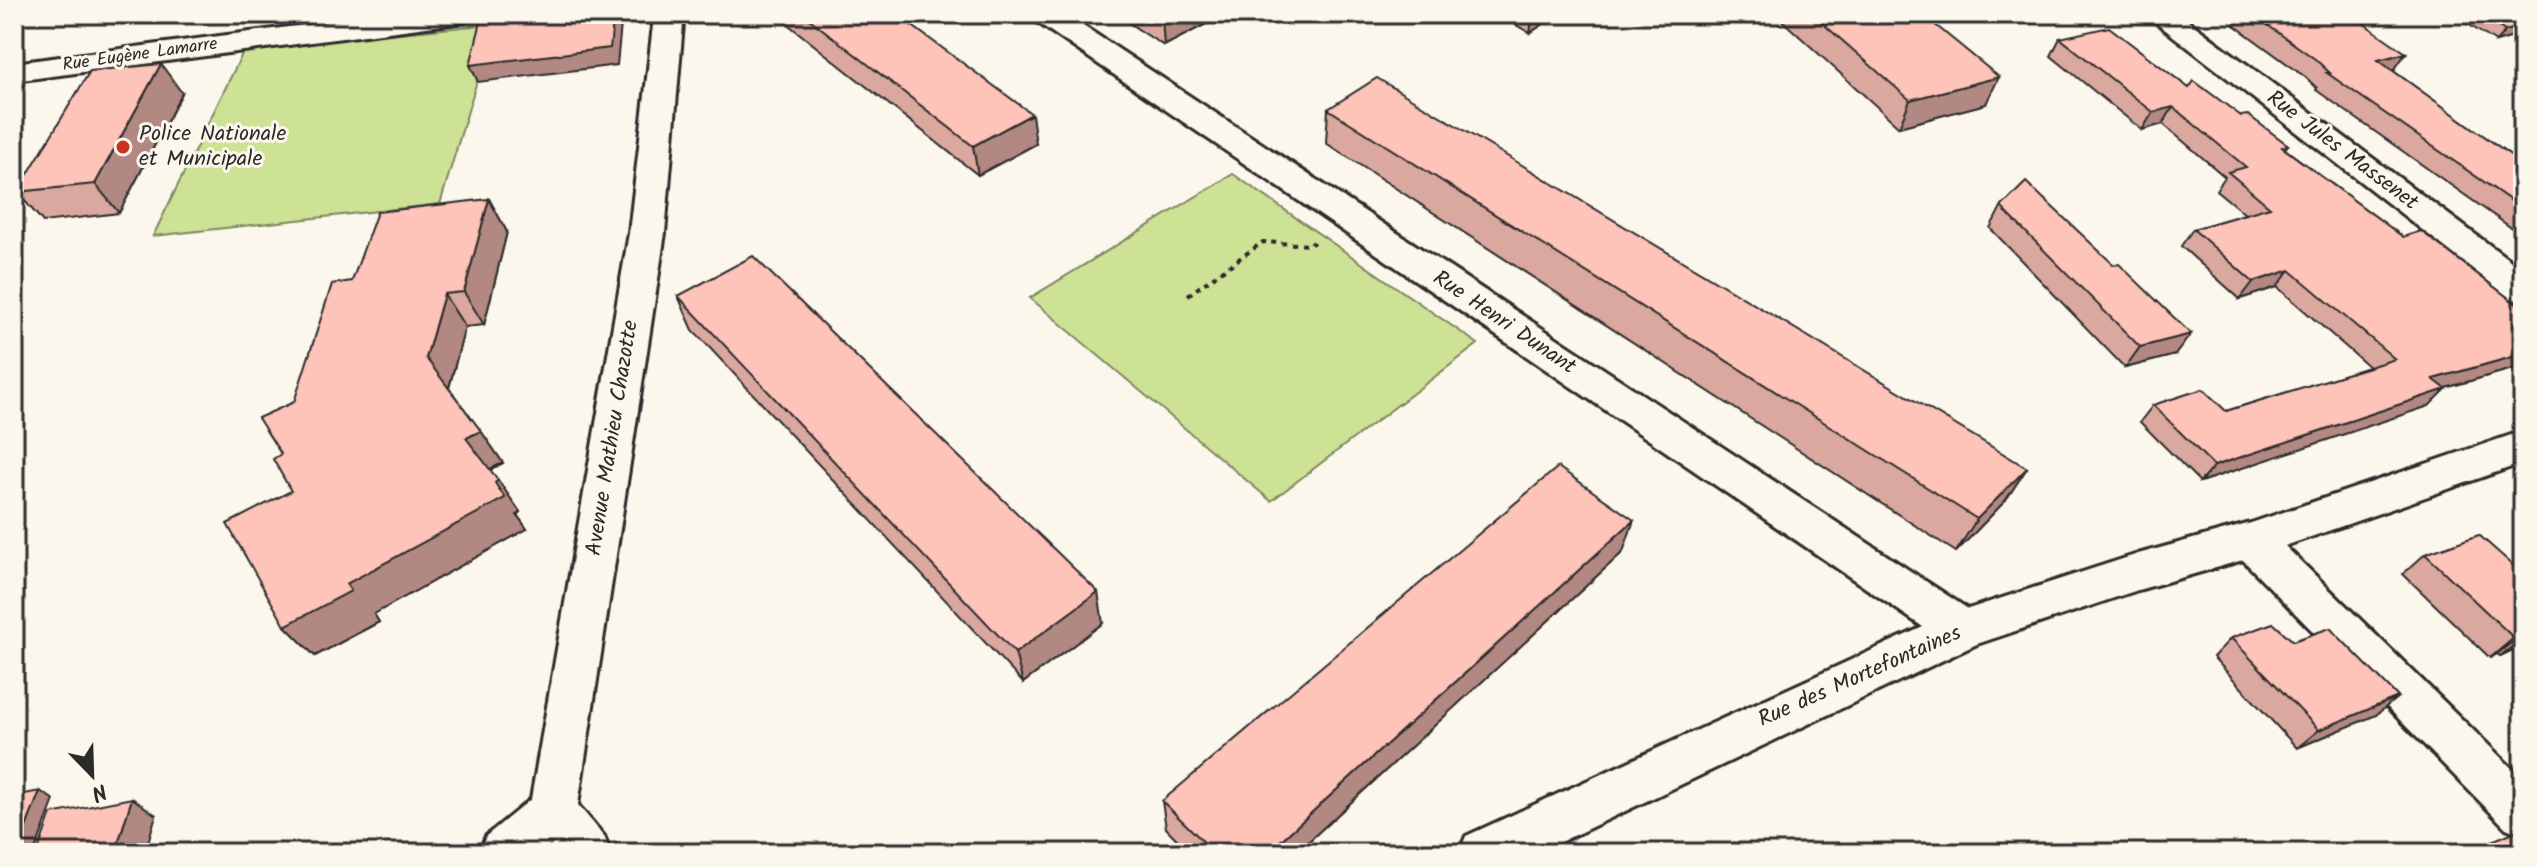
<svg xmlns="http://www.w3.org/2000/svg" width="2537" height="867" viewBox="0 0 2537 867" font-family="Kalam,sans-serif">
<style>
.green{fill:#cee296;stroke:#7c8660;stroke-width:2}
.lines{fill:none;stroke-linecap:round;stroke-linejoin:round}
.minor-casing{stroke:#2b2b2b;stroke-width:6}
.path{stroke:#2b2b2b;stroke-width:4;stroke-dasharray:5 5;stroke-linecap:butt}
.minor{fill:#fbf7ec;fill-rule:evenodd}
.wall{fill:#daa89f;stroke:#2b2b2b;stroke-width:2}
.shaded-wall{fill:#b28882;stroke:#2b2b2b;stroke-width:2}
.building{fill:#fec3b9;stroke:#2b2b2b;stroke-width:2}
.poi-dot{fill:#c8321e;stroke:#fbf7ec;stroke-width:3}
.labels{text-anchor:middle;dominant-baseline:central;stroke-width:6;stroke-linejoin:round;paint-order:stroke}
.far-street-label{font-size:18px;fill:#2b2b2b;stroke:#fbf7ec}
.poi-label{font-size:22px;fill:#2b2b2b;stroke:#fbf7ec;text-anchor:start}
.street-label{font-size:22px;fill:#2b2b2b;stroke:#fbf7ec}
</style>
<rect width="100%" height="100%" fill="#fbf7ec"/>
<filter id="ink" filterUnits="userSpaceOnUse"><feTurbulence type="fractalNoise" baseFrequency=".0125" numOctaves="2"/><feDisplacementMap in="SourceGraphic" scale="16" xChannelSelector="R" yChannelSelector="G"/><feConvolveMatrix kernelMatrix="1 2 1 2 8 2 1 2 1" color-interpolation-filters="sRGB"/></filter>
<g filter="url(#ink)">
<g class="green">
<polygon points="494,24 440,204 153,236 245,48"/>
<polygon points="1233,174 1478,344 1271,501 1030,298"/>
</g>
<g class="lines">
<g class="minor-casing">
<g id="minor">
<polygon points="388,14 472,14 468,20 457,23 14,81 14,63"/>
<polygon points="644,14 675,14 683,24 665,233 578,805 604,836 611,853 555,853 550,845 541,853 479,853 486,836 531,799 629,233 653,25"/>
<polygon points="1030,14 1065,14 1968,609 2138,554 2251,523 2523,431 2523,463 2285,546 2523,779 2523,835 2506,828 2243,560 2138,590 1977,644 1537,853 1459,853 1466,836 1923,627 1034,20"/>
<polygon points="2145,14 2179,14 2523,270 2523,302 2510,298"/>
</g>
</g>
<polyline class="path" points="1188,295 1263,242 1310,245 1314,242"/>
<use href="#minor" class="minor"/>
</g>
<g class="wall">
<polygon points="775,14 896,14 1036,144 978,175"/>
<polygon points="1115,14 1225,14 1164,46"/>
<polygon points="1497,14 1558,14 1530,33"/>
<polygon points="1775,14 1922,14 1986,104 1899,127"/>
<polygon points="2241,14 2350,14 2394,70 2392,70 2523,164 2523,236 2316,90 2317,88 2304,76 2234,25"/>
<polygon points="2452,14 2523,14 2523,34 2496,42"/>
<polygon points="2060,38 2189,88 2241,116 2288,145 2285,149 2403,237 2523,309 2523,366 2445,388 2429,406 2200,482 2140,422 2153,405 2226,411 2369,367 2277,287 2240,299 2181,246 2193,229 2245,214 2216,190 2225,177 2163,124 2142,130 2051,56"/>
<polygon points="182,93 119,213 43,222 17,192"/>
<polygon points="1328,109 2027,468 2005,501 1956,552 1326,143"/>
<polygon points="489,199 507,232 484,325 465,327 449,388 481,431 503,463 490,470 520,512 517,515 527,529 374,614 379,622 315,656 285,626 291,491 281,454 294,402"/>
<polygon points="2001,207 2114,265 2175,355 2125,368 1990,228"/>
<polygon points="678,296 1103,623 1023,683 693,330"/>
<polygon points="1623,552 1296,853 1190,853 1166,828 1162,801"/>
<polygon points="2425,554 2523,574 2523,645 2500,656 2497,654 2490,658 2403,574"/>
<polygon points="2231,638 2293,641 2376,715 2297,748 2213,657"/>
</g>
<g class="shaded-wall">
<polygon points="614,14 622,14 617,65 478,82 470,65"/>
<polygon points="1168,14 1225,14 1164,46 1162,17"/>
<polygon points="1533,14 1558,14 1530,33"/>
<polygon points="2523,26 2523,34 2496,42 2505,31"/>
<polygon points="2406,53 2394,70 2366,77 2378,60"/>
<polygon points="161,64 182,93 119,213 95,184"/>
<polygon points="1999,77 1986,104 1899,127 1910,100"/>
<polygon points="2173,107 2163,124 2142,130 2153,112"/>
<polygon points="1032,114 1036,144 978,175 973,146"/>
<polygon points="489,199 507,232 484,325 464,292"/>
<polygon points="2290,270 2277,287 2240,299 2253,282"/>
<polygon points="444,294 465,327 448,391 426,358"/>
<polygon points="2191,334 2175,355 2125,368 2140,347"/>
<polygon points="2523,354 2523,366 2417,396 2433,379"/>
<polygon points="2446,389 2429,406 2200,482 2214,466"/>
<polygon points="481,431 503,463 488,470 466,438"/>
<polygon points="2027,468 2005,501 1956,552 1977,519"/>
<polygon points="498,480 520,512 517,515 527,529 374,614 379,622 315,656 285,626"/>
<polygon points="1634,520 1623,552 1296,853 1267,853"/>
<polygon points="1098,592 1103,623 1023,683 1015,653"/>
<polygon points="2522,635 2497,654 2490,658 2514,638"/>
<polygon points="2523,638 2523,645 2500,656"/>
<polygon points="2398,697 2376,715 2297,748 2319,730"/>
<polygon points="40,791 54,800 34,853 16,853"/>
<polygon points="132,798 156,815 145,853 115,853"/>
</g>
<g class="building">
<polygon points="483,14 614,14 610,48 470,65"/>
<polygon points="803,14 896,14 1032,114 973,146"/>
<polygon points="1812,14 1922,14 1999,77 1910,100"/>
<polygon points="2252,14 2350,14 2406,53 2378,60 2523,164 2523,209 2327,73 2330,73 2315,59"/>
<polygon points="2479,14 2523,14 2523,26 2505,31"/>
<polygon points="2109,27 2189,88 2194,81 2241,116 2248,115 2288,145 2282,147 2403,237 2421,231 2523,309 2523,354 2433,379 2446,389 2214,466 2153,405 2203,389 2226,411 2395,359 2290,270 2253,282 2193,229 2270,207 2228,172 2246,167 2173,107 2153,112 2060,38"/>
<polygon points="161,64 95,184 17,192 90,71"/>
<polygon points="1377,78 2027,468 1977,519 1328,109"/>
<polygon points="2026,182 2114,265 2119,264 2191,334 2140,347 2001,207"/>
<polygon points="489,199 464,292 444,294 426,358 481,431 466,438 498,480 495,483 505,498 346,584 351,591 285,626 227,524 291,491 273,459 281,454 258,418 294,402 332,284 352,281 377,212"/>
<polygon points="753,256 1098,592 1015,653 678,296"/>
<polygon points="1558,467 1634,520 1267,853 1215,853 1162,801"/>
<polygon points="2479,535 2523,574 2523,635 2522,635 2514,638 2425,554"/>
<polygon points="2273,623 2293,641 2330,628 2398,697 2319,730 2231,638"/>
<polygon points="40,791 16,853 14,853 14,796"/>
<polygon points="132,798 115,853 37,853 51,814"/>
<polygon points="2523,828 2523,853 2463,853"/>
</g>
</g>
<circle class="poi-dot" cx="123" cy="147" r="8"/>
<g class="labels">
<g class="far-street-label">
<text transform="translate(140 55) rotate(-8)">Rue Eugène Lamarre</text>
</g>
<g class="poi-label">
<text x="139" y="134">Police Nationale<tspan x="139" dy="25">et Municipale</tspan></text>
</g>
<g class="street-label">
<text transform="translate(2342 151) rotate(37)">Rue Jules Massenet</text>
<text transform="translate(1504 323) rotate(34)">Rue Henri Dunant</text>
<text transform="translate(613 438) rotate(-81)">Avenue Mathieu Chazotte</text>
<text transform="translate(1860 677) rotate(-24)">Rue des Mortefontaines</text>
</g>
</g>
<rect width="2537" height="867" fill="none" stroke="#fbf7ec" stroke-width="48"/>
<rect x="24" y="24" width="2489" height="819" fill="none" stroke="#2b2b2b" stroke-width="3" filter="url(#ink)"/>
<g transform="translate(92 775) rotate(157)" stroke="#fbf7ec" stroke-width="6" paint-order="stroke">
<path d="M0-6L14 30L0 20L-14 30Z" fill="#2b2b2b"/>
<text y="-12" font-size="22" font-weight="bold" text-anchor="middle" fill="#2b2b2b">N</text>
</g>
</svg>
